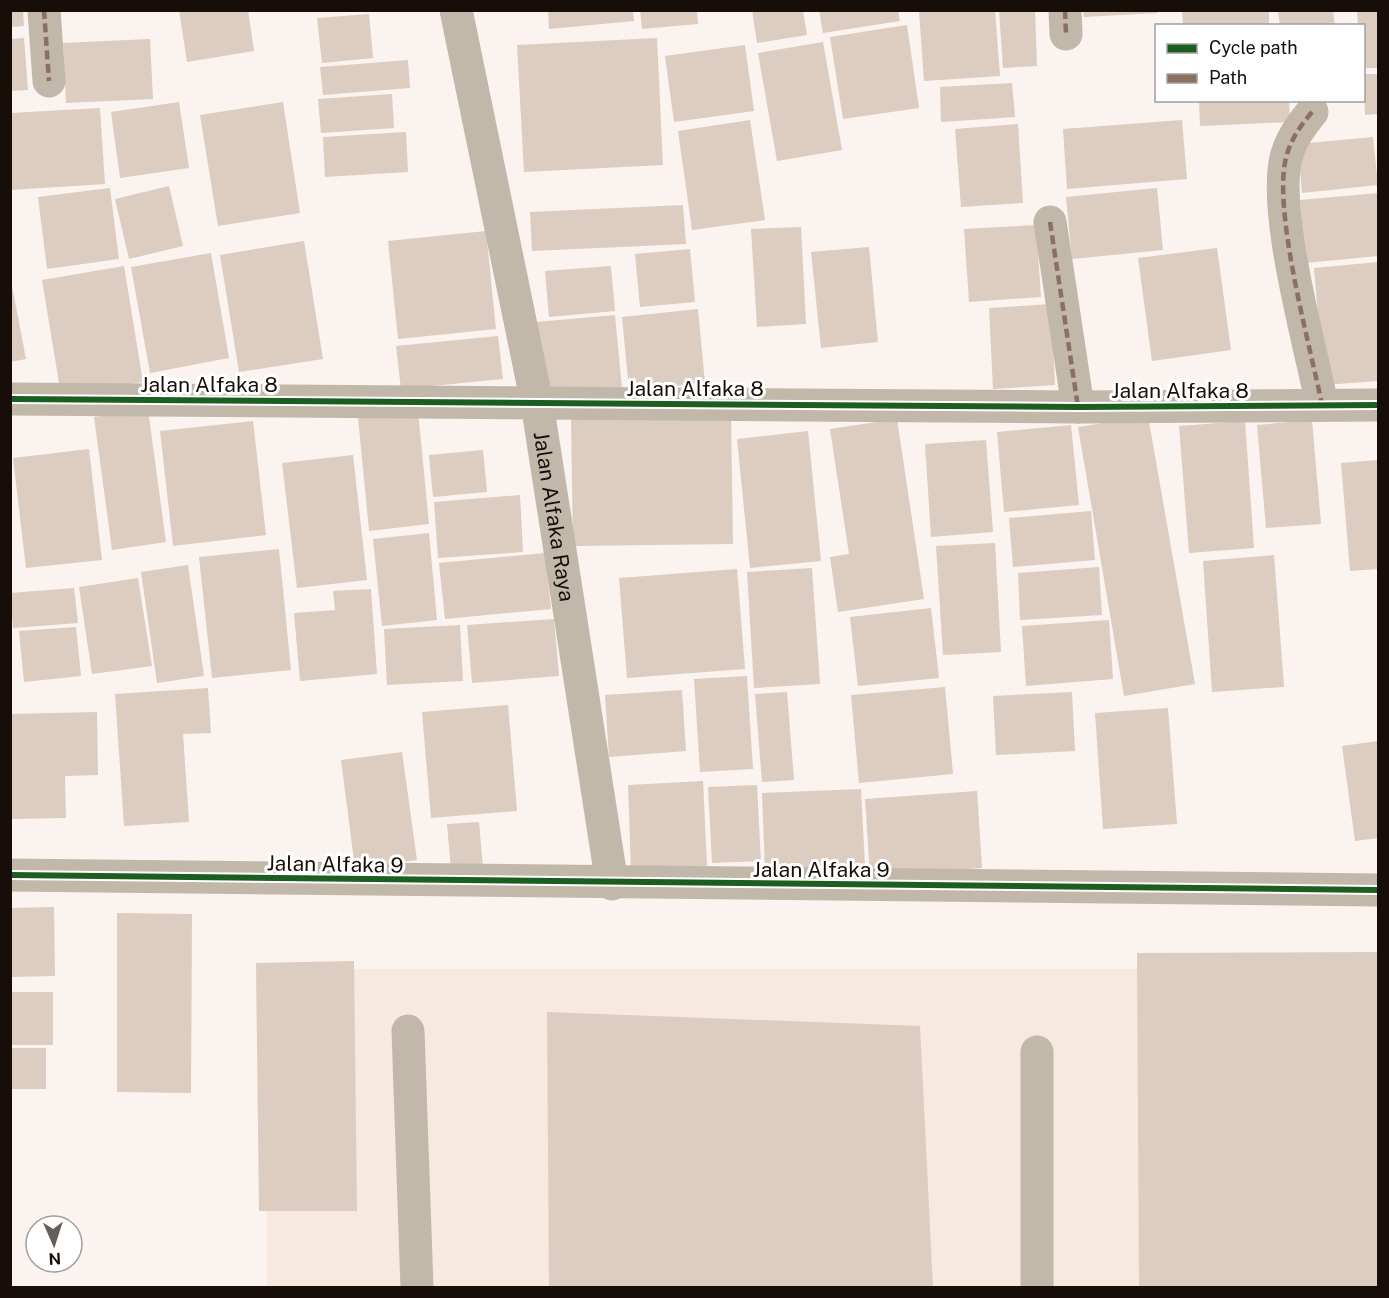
<svg xmlns="http://www.w3.org/2000/svg" width="1389" height="1298" viewBox="0 0 1389 1298" font-family="'Public Sans',sans-serif">
<style>
.built{fill:#f7e8e0}
.building{fill:#ddccc0}
.lines{fill:none;stroke-linecap:round;stroke-linejoin:round}
.minor{stroke:#c1b8a9;stroke-width:33}
.quiet{stroke:#8d6e63;stroke-width:4.5;stroke-dasharray:9 4.5;stroke-linecap:butt}
.cycleway-casing{stroke:#fff;stroke-width:10}
.cycleway{stroke:#1b5e20;stroke-width:6}
.labels{text-anchor:middle;dominant-baseline:central;stroke-width:6;stroke-linejoin:round;paint-order:stroke}
.street-label{font-size:21px;fill:#170e09;stroke:#fff}
</style>
<rect width="100%" height="100%" fill="#faf3f0"/>
<polygon class="built" points="266,969 1378,969 1378,1287 267,1287"/>
<g class="building">
<polygon points="10,10 23,10 24,26 10,27"/>
<polygon points="179,10 248,10 254,51 187,62"/>
<polygon points="548,10 633,10 634,21 549,29"/>
<polygon points="640,10 697,10 698,24 642,29"/>
<polygon points="752,10 803,10 807,35 757,43"/>
<polygon points="819,10 898,10 900,21 823,33"/>
<polygon points="919,10 995,10 1000,76 924,81"/>
<polygon points="999,10 1035,10 1037,66 1003,68"/>
<polygon points="1083,10 1158,10 1158,13 1084,17"/>
<polygon points="1182,10 1269,10 1269,26 1183,26"/>
<polygon points="1278,10 1333,10 1335,26 1280,26"/>
<polygon points="1357,10 1378,10 1378,68 1364,68 1364,26 1358,26"/>
<polygon points="369,14 373,58 322,63 317,18"/>
<polygon points="907,25 919,108 843,119 830,37"/>
<polygon points="24,38 28,90 10,91 10,39"/>
<polygon points="657,38 663,165 524,172 517,45"/>
<polygon points="150,39 153,99 66,103 63,43"/>
<polygon points="823,42 842,150 777,161 758,53"/>
<polygon points="745,45 754,111 674,122 665,56"/>
<polygon points="408,60 410,88 323,95 320,67"/>
<polygon points="1364,74 1378,74 1378,114 1365,115"/>
<polygon points="1012,83 1015,117 941,122 940,87"/>
<polygon points="392,94 394,128 321,133 318,99"/>
<polygon points="1199,100 1289,100 1290,122 1200,126"/>
<polygon points="179,102 189,168 120,178 111,112"/>
<polygon points="283,102 300,213 218,226 200,115"/>
<polygon points="100,108 105,184 10,190 10,113"/>
<polygon points="750,120 765,220 692,230 678,131"/>
<polygon points="1182,120 1187,179 1067,189 1063,129"/>
<polygon points="1018,124 1023,203 961,207 955,129"/>
<polygon points="406,132 408,172 325,177 323,137"/>
<polygon points="1373,137 1378,185 1302,193 1298,144"/>
<polygon points="169,186 183,246 129,259 115,199"/>
<polygon points="110,188 119,259 47,269 38,197"/>
<polygon points="1157,188 1163,250 1072,259 1066,197"/>
<polygon points="1378,193 1378,256 1305,263 1300,200"/>
<polygon points="683,205 686,244 532,251 530,212"/>
<polygon points="1036,225 1041,297 969,302 964,229"/>
<polygon points="801,227 806,324 757,327 751,229"/>
<polygon points="486,231 496,329 398,339 388,241"/>
<polygon points="304,241 323,359 239,372 220,255"/>
<polygon points="869,247 878,342 821,348 811,252"/>
<polygon points="1217,248 1231,350 1152,361 1138,258"/>
<polygon points="690,249 695,302 640,307 635,254"/>
<polygon points="211,253 229,358 150,373 131,267"/>
<polygon points="1378,262 1378,381 1324,385 1314,268"/>
<polygon points="124,266 143,382 61,395 42,280"/>
<polygon points="611,266 615,311 549,317 545,271"/>
<polygon points="10,276 26,359 10,362"/>
<polygon points="1051,304 1055,385 993,389 989,308"/>
<polygon points="698,309 705,383 629,390 622,317"/>
<polygon points="615,315 622,389 543,396 536,322"/>
<polygon points="498,336 503,379 401,389 396,346"/>
<polygon points="148,410 166,542 112,550 94,417"/>
<polygon points="418,411 429,524 369,531 358,417"/>
<polygon points="731,416 733,544 573,546 571,419"/>
<polygon points="1148,416 1195,684 1124,696 1078,427"/>
<polygon points="897,419 924,599 838,612 830,557 849,554 830,429"/>
<polygon points="1312,420 1321,524 1266,528 1257,425"/>
<polygon points="253,421 266,535 173,546 160,431"/>
<polygon points="1245,421 1254,548 1189,553 1179,426"/>
<polygon points="1071,425 1079,505 1004,512 997,432"/>
<polygon points="808,431 821,561 750,568 737,439"/>
<polygon points="986,440 993,532 931,537 925,444"/>
<polygon points="89,449 102,560 26,568 13,458"/>
<polygon points="483,450 487,492 433,497 429,455"/>
<polygon points="353,455 367,580 297,588 282,463"/>
<polygon points="1378,460 1378,569 1350,571 1341,463"/>
<polygon points="520,495 523,552 438,558 434,502"/>
<polygon points="1091,511 1095,560 1013,567 1009,518"/>
<polygon points="429,533 437,620 382,626 373,539"/>
<polygon points="995,543 1001,652 943,655 936,546"/>
<polygon points="279,549 291,670 212,678 199,557"/>
<polygon points="545,553 551,609 445,619 439,563"/>
<polygon points="1274,555 1284,687 1212,692 1203,561"/>
<polygon points="188,565 204,676 157,683 141,572"/>
<polygon points="1099,567 1102,615 1020,620 1018,573"/>
<polygon points="812,568 820,684 754,688 747,572"/>
<polygon points="737,569 745,669 627,678 619,578"/>
<polygon points="138,578 152,666 92,674 79,587"/>
<polygon points="74,588 78,623 13,628 10,593"/>
<polygon points="371,589 377,674 300,681 294,613 335,610 333,591"/>
<polygon points="931,608 939,678 858,686 850,617"/>
<polygon points="554,619 559,676 472,683 467,625"/>
<polygon points="1109,620 1113,679 1026,686 1022,626"/>
<polygon points="460,625 463,681 387,685 384,629"/>
<polygon points="76,627 81,676 24,682 19,631"/>
<polygon points="747,676 753,769 700,772 694,679"/>
<polygon points="945,687 953,774 859,783 851,695"/>
<polygon points="208,688 211,733 183,734 189,822 124,826 115,694"/>
<polygon points="682,690 686,751 609,757 605,695"/>
<polygon points="787,692 794,780 762,782 755,694"/>
<polygon points="1072,692 1075,751 996,755 993,696"/>
<polygon points="508,705 517,811 431,818 422,712"/>
<polygon points="1168,708 1177,824 1103,829 1095,713"/>
<polygon points="97,712 98,775 65,776 66,818 10,819 10,714"/>
<polygon points="1378,741 1378,838 1355,841 1342,746"/>
<polygon points="402,752 417,860 355,868 341,760"/>
<polygon points="703,781 707,866 631,870 628,785"/>
<polygon points="757,785 761,861 712,863 708,787"/>
<polygon points="861,789 865,865 765,870 762,793"/>
<polygon points="977,791 982,868 870,876 865,799"/>
<polygon points="479,822 483,868 451,870 447,824"/>
<polygon points="54,907 55,976 10,977 10,908"/>
<polygon points="117,913 192,914 191,1093 117,1092"/>
<polygon points="1378,952 1378,1288 1139,1288 1137,953"/>
<polygon points="354,961 357,1211 259,1211 256,963"/>
<rect x="10" y="992" width="43" height="53"/>
<polygon points="547,1012 920,1026 933,1288 549,1288"/>
<rect x="10" y="1048" width="36" height="41"/>
</g>
<g class="lines">
<g class="minor">
<polyline points="44,10 49,81"/>
<path id="s1" d="M456 10 537 403 612 884"/>
<polyline points="1065,10 1066,34"/>
<path d="M1312 112C1302 124 1293 136 1288 151 1269 201 1311 348 1322 405"/>
<polyline points="1050,222 1078,407"/>
<polyline points="10,399 1078,407 1378,405"/>
<polyline points="10,875 1378,890"/>
<polyline points="408,1031 417,1288"/>
<polyline points="1037,1052 1037,1288"/>
</g>
<g class="quiet">
<polyline points="44,10 49,81"/>
<polyline points="1065,10 1066,34"/>
<path d="M1312 112C1302 124 1293 136 1288 151 1269 201 1311 348 1322 405"/>
<polyline points="1050,222 1078,407"/>
</g>
<g class="cycleway-casing">
<g id="cycleway">
<polyline points="10,399 1078,407 1378,405"/>
<polyline points="10,875 1378,890"/>
</g>
</g>
<use href="#cycleway" class="cycleway"/>
</g>
<g class="labels">
<g class="street-label">
<text x="209" y="384">Jalan Alfaka 8</text>
<text x="695" y="388">Jalan Alfaka 8</text>
<text x="1180" y="390">Jalan Alfaka 8</text>
<text stroke="none"><textPath href="#s1" startOffset="516">Jalan Alfaka Raya</textPath></text>
<text transform="translate(335 864) rotate(1)">Jalan Alfaka 9</text>
<text x="821" y="869">Jalan Alfaka 9</text>
</g>
</g>
<rect width="1389" height="1298" fill="none" stroke="#170e09" stroke-width="24"/>
<rect x="1155" y="24" width="210" height="78" fill="#ffffff" stroke="#a29f9d" stroke-width="1.5"/>
<rect x="1167" y="44" width="30" height="9" fill="#1b5e20" stroke="#a29f9d" stroke-width="1.5"/>
<text x="1209" y="54" font-size="18" fill="#170e09">Cycle path</text>
<rect x="1167" y="74" width="30" height="9" fill="#8d6e63" stroke="#a29f9d" stroke-width="1.5"/>
<text x="1209" y="84" font-size="18" fill="#170e09">Path</text>
<g transform="translate(54 1244) rotate(177)"><circle r="28" fill="#ffffff" stroke="#a29f9d" stroke-width="1.5"/>
<path d="M0-4.5L10 22L0 15L-10 22Z" fill="#665e5a"/>
<text y="-9" font-size="16" font-weight="bold" text-anchor="middle" fill="#170e09">N</text>
</g>
</svg>
